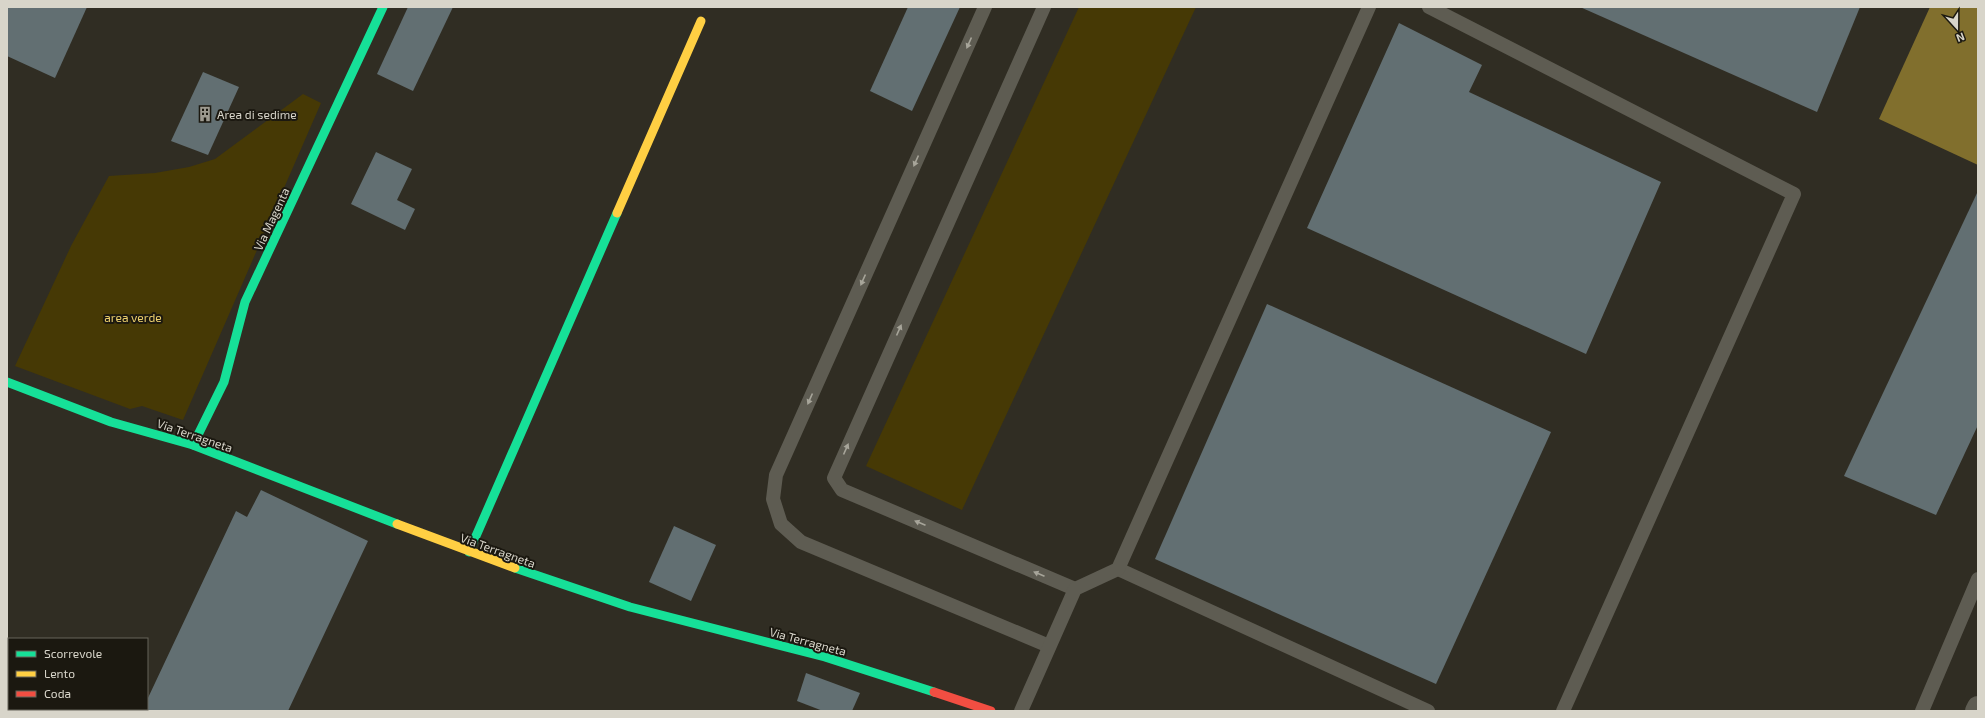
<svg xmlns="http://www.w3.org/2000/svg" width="1985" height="718" viewBox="0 0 1985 718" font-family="'Exo 2',sans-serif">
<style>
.green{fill:#463905}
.water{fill:#816f2d}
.building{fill:#626f72}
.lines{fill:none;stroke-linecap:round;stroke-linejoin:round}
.lane{stroke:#5e5c52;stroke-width:14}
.street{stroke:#5e5c52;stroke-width:22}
.fast{stroke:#16e098;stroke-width:9}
.slow{stroke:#ffcf43;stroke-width:9}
.jam{stroke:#f24e42;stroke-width:9}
.oneway{fill:#a7a59a}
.labels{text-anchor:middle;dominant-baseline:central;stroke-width:4;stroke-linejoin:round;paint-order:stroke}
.poi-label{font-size:12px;fill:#d8d5ca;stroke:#1b1810;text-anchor:start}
.street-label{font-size:12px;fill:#d8d5ca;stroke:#1b1810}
.park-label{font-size:12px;fill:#edd06d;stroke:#1b1810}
</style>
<rect width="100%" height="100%" fill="#302d23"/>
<g class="green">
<polygon points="1079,7 1196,7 962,510 866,466"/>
<polygon points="303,94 321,103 183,420 142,406 130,409 15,366 71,246 109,176 155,173 189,167 215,159"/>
</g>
<polygon class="water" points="1930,7 1978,7 1978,165 1879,119"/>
<g class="building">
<polygon points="7,7 87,7 55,78 7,56"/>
<polygon points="408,7 453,7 413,91 377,74"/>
<polygon points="908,7 960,7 912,111 870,91"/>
<polygon points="1580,7 1860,7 1817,112"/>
<polygon points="1399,23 1482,65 1469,92 1661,182 1586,354 1307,228"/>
<polygon points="203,72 239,87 208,155 171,141"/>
<polygon points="376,152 412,169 397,200 415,209 405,230 351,204"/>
<polygon points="1978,191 1978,425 1936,515 1844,476"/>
<polygon points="1267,304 1551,432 1436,684 1155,559"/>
<polygon points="261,490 368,541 288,711 142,711 143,709 147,709 147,700 236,511 247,517"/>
<polygon points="674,526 716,545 691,601 649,582"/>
<polygon points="806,673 860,693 852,711 823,711 797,701"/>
</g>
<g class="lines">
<g class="lane">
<polyline points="985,7 776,475 773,499 781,524 801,542 1049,646"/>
<polyline points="1044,7 834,478 842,490 1075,589"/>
<polyline points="1429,7 1794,194 1563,711"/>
<polyline points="1118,569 1428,711"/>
<polyline points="1021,711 1075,589 1118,569 1369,7"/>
<polyline points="1922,711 1978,579"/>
</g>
<polyline class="street" points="1976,711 1978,707"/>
<g class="fast">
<polyline points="7,382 111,422 193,445 397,524"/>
<polyline points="193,445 224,382 245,302 383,7"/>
<polyline points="469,552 617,213"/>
<polyline points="515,568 630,607 825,657 934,692"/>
</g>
<g class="slow">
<polyline points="617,213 701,21"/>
<polyline points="397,524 515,568"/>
</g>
<polyline class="jam" points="934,692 991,711"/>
</g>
<defs><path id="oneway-solid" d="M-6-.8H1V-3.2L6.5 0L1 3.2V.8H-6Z"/></defs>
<g class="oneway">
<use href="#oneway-solid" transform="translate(969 43) rotate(114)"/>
<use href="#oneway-solid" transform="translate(916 161) rotate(114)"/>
<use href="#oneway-solid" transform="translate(863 280) rotate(114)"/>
<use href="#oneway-solid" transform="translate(899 330) rotate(-66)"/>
<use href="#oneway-solid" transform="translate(810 399) rotate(114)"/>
<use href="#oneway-solid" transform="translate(846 449) rotate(-66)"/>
<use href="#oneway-solid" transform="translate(920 523) rotate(-157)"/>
<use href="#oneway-solid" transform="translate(1039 574) rotate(-157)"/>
</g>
<defs>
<g id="building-bare" transform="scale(1.2)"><path d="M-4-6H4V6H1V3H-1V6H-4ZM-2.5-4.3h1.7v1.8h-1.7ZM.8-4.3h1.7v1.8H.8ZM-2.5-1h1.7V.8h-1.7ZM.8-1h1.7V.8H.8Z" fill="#9d9a90" stroke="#1b1810" stroke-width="2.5" paint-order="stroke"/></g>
</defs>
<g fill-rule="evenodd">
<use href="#building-bare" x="205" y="114"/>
</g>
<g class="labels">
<g class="poi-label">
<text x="217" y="114">Area di sedime</text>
</g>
<g class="street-label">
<text transform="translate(271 219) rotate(-65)">Via Magenta</text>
<text transform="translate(195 435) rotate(19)">Via Terragneta</text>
<text transform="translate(498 550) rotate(20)">Via Terragneta</text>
<text transform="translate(808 641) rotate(15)">Via Terragneta</text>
</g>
<g class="park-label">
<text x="133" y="317">area verde</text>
</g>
</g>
<rect width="1985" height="718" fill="none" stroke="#d8d5ca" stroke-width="16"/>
<rect x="8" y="638" width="140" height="72" fill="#1b1810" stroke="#67645a"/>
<rect x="16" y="651" width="20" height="6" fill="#16e098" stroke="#67645a"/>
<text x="44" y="658" font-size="12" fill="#d8d5ca">Scorrevole</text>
<rect x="16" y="671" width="20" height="6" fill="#ffcf43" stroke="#67645a"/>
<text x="44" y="678" font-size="12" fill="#d8d5ca">Lento</text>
<rect x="16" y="691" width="20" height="6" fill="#f24e42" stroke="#67645a"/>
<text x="44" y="698" font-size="12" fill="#d8d5ca">Coda</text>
<g transform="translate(1957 28) rotate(159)" stroke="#1b1810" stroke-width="3" paint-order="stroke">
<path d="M0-3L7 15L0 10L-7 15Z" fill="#d8d5ca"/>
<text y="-6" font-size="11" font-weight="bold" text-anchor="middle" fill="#d8d5ca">N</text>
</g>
</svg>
